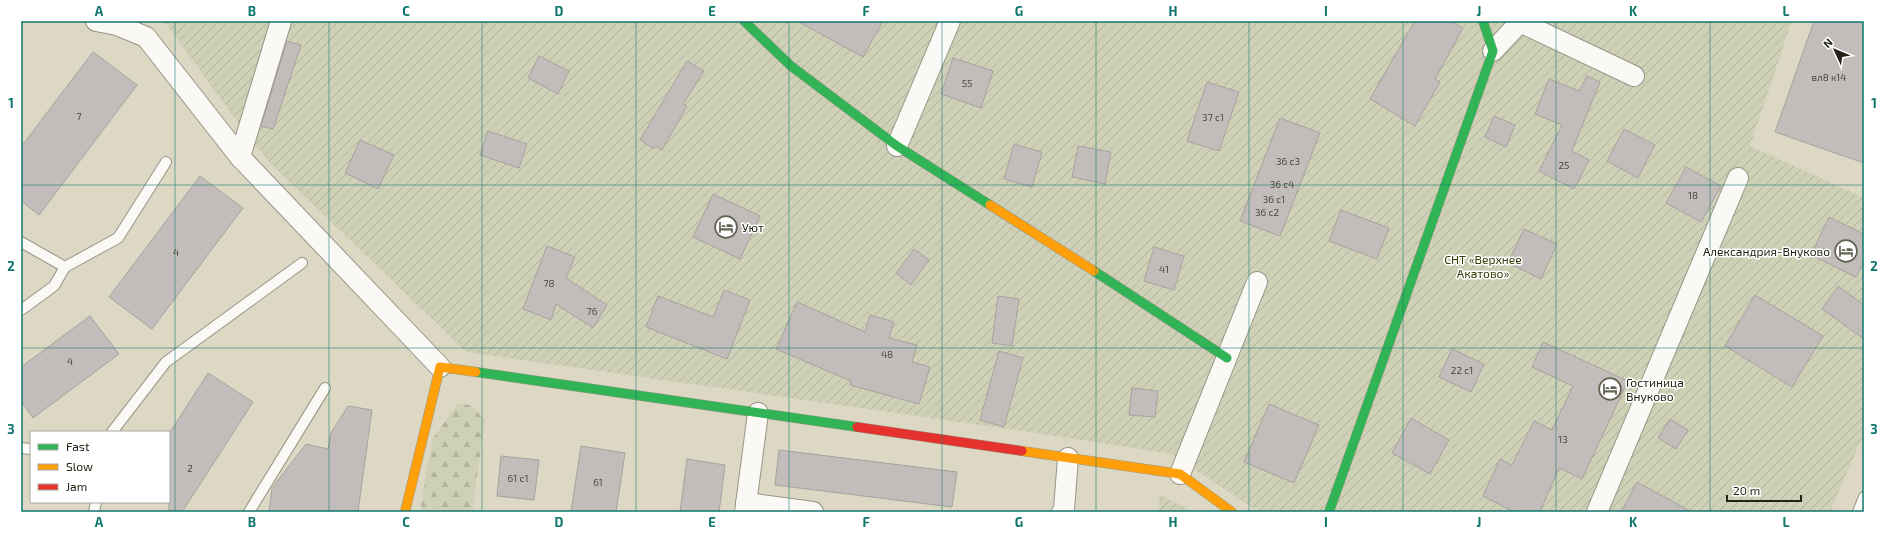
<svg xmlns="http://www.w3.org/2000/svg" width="1885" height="533" viewBox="0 0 1885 533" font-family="'Exo 2',sans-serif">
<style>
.forest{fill:url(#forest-firs)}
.garden{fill:url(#garden-furrows)}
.building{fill:#c2bdba;stroke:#a6a29f}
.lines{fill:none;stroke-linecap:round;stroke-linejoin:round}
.lane-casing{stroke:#989586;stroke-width:12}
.street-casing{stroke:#989586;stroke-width:22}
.fast-casing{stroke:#989586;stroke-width:10}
.slow-casing{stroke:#989586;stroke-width:10}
.jam-casing{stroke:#989586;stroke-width:10}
.lane{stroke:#faf9f6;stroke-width:10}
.street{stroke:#faf9f6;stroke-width:20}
.fast{stroke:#30b455;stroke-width:9}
.slow{stroke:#ff9f0a;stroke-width:9}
.jam{stroke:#e5322d;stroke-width:9}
.grid{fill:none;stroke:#0f766e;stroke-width:1;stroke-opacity:0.55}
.labels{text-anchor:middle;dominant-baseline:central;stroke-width:3;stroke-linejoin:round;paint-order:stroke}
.number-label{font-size:10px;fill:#4c493e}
.poi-label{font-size:12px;fill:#242214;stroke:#fff;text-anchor:start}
.park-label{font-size:12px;fill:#343c04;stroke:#fff}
.neatline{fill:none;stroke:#0f766e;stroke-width:1.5}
.grid-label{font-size:13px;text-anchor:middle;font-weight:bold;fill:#0f766e}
</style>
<defs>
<pattern id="forest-firs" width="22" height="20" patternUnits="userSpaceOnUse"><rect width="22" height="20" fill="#cfd1b6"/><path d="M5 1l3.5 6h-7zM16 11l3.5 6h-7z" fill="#b2b39c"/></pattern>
<pattern id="garden-furrows" width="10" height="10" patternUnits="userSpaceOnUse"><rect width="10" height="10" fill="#cfd1b6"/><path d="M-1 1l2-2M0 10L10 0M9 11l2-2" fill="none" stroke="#b2b39c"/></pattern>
</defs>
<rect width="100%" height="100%" fill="#dcd8c4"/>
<polygon class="forest" points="457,404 471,405 485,420 472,512 420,512 432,440"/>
<g class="garden">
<polygon points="161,21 1629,21 1632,24 1634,21 1792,21 1750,146 1864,198 1864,433 1830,512 1259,512 1172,454 1036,433 466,352 270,163 233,116 165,22"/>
<polygon points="1160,495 1194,512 1158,512"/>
</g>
<g class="building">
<polygon points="797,21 883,21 863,57"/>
<polygon points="1415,21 1450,21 1463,28 1435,79 1440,82 1415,126 1370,99"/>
<polygon points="1814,21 1864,21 1864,163 1775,132"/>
<polygon points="287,41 301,45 273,129 261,126"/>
<polygon points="93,52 137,85 39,215 21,201 21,147"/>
<polygon points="539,56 569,71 558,94 528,78"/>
<polygon points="953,58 993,71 981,108 941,94"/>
<polygon points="687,61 704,71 683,104 687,106 662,150 656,146 654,149 640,140"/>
<polygon points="1587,76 1600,82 1572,151 1589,160 1574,189 1539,171 1562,125 1535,114 1549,79 1579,91"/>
<polygon points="1207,82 1239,92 1219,151 1187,141"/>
<polygon points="1494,116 1515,125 1506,147 1485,137"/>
<polygon points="1280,118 1320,133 1280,236 1240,221"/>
<polygon points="1624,129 1655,145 1638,178 1607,161"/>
<polygon points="488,131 527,144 519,168 480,155"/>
<polygon points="360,140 394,155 378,189 345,173"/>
<polygon points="1014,144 1042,152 1032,187 1004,179"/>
<polygon points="1078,146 1111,152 1105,184 1072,177"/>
<polygon points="1686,167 1721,186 1701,222 1666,203"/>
<polygon points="200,176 243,208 152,329 109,297"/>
<polygon points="713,194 760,216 740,259 693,237"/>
<polygon points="1341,210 1389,228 1377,259 1329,241"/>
<polygon points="1829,217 1864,234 1864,261 1856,277 1811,255"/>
<polygon points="1524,229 1557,244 1541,279 1508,263"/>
<polygon points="547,246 575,257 566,278 607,305 593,328 556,304 551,320 523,309"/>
<polygon points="1154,247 1184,256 1174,290 1144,281"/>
<polygon points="914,249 929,260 911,285 896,273"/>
<polygon points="1838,286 1864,305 1864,339 1822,309"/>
<polygon points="724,290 750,300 727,359 646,327 658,296 713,317"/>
<polygon points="1755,295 1823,336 1792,387 1725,346"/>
<polygon points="998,296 1019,299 1012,346 992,343"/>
<polygon points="797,302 865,332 870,315 894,322 889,338 917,345 912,362 930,367 919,404 850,385 851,381 776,349"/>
<polygon points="90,316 119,354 33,418 21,401 21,367"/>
<polygon points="1543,342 1628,381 1582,479 1559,468 1540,512 1514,512 1483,496 1500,459 1512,465 1534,421 1552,430 1573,386 1532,367"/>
<polygon points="1452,349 1484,364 1471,392 1439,377"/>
<polygon points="999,351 1023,358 1004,427 980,420"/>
<polygon points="208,373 253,402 182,512 169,512 169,434"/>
<polygon points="1132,388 1158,391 1155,417 1129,415"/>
<polygon points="1269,404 1319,425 1294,483 1244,462"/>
<polygon points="348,406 372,410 358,512 269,512 272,488 306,444 328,449 331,433"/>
<polygon points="1411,418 1449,440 1430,474 1392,453"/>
<polygon points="1670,419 1688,430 1676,449 1658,438"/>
<polygon points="581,446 625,453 616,512 571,512"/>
<polygon points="779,450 957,472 952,507 775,485"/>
<polygon points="501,456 539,460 534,500 497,496"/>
<polygon points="687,459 725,465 719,512 680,512"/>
<polygon points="1637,482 1692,512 1621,512"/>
</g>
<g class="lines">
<g class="lane-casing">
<g id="lane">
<polyline points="21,242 65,267 54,286 21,310"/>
<polyline points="65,267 118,238 166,162"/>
<polyline points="112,432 166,362 302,263"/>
<polyline points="21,448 31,449"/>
<polyline points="94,512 96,502"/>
<polyline points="249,512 325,388"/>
<polyline points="1858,512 1864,497"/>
</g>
</g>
<g class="street-casing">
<g id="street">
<polyline points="96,21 117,25 146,37 240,157 440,367"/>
<polyline points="1493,51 1520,22 1634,76"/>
<polyline points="897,146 950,21"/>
<polyline points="240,157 281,21"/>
<polyline points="1180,474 1257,282"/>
<polyline points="746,503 813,512"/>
<polyline points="745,512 758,413"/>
<polyline points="1062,512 1064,509 1068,458"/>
<polyline points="1597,512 1738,178"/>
</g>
</g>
<g class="fast-casing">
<g id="fast">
<polyline points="744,21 791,66 897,146 990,205"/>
<polyline points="1094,271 1227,358"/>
<polyline points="476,372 857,427"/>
<polyline points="1329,512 1493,51 1483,21"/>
</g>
</g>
<g class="slow-casing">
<g id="slow">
<polyline points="990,205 1094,271"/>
<polyline points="1022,451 1180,474 1232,512"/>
<polyline points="405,512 440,367 476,372"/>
</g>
</g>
<g class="jam-casing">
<polyline id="jam" points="857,427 1022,451"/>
</g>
<use href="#lane" class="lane"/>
<use href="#street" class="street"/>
<use href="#fast" class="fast"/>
<use href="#slow" class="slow"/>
<use href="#jam" class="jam"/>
</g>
<path class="grid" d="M175 21V512M329 21V512M482 21V512M636 21V512M789 21V512M942 21V512M1096 21V512M1249 21V512M1403 21V512M1556 21V512M1710 21V512M21 185H1864M21 348H1864"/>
<defs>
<g id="hotel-ring" transform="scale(1.15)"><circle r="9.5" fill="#fff" stroke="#646252" stroke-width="1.5"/><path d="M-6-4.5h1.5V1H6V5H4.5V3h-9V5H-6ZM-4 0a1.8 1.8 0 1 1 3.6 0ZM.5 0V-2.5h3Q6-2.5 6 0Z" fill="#646252"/></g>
</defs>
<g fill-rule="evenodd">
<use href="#hotel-ring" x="726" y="227"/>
<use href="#hotel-ring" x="1846" y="251"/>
<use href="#hotel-ring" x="1610" y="389"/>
</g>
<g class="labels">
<g class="number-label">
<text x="1829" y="77">вл8 к14</text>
<text x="967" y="83">55</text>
<text x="79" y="116">7</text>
<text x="1213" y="117">37 с1</text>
<text x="1288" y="161">36 с3</text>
<text x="1564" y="165">25</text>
<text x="1282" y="184">36 с4</text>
<text x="1693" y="195">18</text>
<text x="1274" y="199">36 с1</text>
<text x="1267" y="212">36 с2</text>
<text x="176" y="252">4</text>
<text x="1164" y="269">41</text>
<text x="549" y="283">78</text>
<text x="592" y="311">76</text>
<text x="887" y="354">48</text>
<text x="70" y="361">4</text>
<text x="1462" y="370">22 с1</text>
<text x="1563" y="439">13</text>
<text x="190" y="468">2</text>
<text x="518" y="478">61 с1</text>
<text x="598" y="482">61</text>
</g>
<g class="poi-label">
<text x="742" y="227">Уют</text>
<text x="1830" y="251" text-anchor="end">Александрия-Внуково</text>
<text x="1626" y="382">Гостиница<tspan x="1626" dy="14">Внуково</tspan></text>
</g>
<g class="park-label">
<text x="1483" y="259">СНТ «Верхнее<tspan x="1483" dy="14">Акатово»</tspan></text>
</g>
</g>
<rect width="1885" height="533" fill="none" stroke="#ffffff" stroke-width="44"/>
<rect x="30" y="431" width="140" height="72" fill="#ffffff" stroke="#a7a7a1"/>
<rect x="38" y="444" width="20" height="6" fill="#30b455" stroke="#a7a7a1"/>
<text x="66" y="451" font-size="12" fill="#242214">Fast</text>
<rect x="38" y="464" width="20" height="6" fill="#ff9f0a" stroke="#a7a7a1"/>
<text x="66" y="471" font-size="12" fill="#242214">Slow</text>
<rect x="38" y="484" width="20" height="6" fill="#e5322d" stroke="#a7a7a1"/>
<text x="66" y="491" font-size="12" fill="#242214">Jam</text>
<g transform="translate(1835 50) rotate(314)" stroke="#ffffff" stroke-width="3" paint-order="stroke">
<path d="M0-3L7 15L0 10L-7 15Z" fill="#242214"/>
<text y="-6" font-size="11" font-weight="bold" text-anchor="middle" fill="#242214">N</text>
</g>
<path d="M1727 495v6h74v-6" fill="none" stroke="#242214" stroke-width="2"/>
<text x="1733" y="495" font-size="12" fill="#242214" stroke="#ffffff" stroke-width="3" paint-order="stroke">20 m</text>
<rect x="22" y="22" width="1841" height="489" class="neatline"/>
<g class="grid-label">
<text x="99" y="16">A</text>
<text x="252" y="16">B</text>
<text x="406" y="16">C</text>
<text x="559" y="16">D</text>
<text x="712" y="16">E</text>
<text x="866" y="16">F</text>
<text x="1019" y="16">G</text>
<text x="1173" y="16">H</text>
<text x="1326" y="16">I</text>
<text x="1479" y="16">J</text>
<text x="1633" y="16">K</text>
<text x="1786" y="16">L</text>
<text x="11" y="108">1</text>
<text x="1874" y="108">1</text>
<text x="11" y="271">2</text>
<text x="1874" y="271">2</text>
<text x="11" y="434">3</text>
<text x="1874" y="434">3</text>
<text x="99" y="527">A</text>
<text x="252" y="527">B</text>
<text x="406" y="527">C</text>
<text x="559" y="527">D</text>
<text x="712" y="527">E</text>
<text x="866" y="527">F</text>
<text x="1019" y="527">G</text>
<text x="1173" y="527">H</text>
<text x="1326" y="527">I</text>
<text x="1479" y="527">J</text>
<text x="1633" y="527">K</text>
<text x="1786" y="527">L</text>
</g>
</svg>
